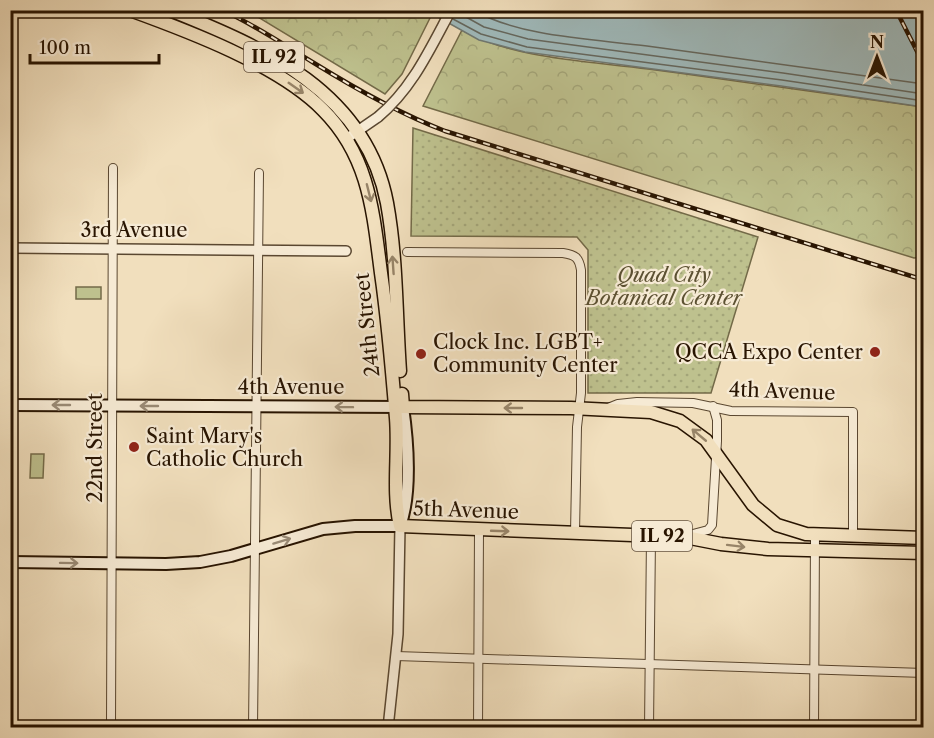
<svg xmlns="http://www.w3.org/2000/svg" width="934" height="738" viewBox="0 0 934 738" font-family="'Libre Caslon Text',serif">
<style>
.grass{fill:#bec18e;stroke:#736a48;stroke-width:1.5}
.park{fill:url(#park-crowns);stroke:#736a48;stroke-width:1.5}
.garden{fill:url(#garden-dots);stroke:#736a48;stroke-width:1.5}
.water{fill:#9fbabc;stroke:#6f7871;stroke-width:1.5}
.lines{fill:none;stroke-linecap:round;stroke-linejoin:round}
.shore{stroke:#64675e;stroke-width:1.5}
.minor-casing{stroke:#5a4730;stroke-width:10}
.tertiary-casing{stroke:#5a4730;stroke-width:12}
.secondary-casing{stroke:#281401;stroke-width:14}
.primary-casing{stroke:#281401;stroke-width:15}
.minor{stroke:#f6ead4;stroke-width:8}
.tertiary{stroke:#f6ead4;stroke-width:9}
.secondary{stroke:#f6ead4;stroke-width:10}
.primary{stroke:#f1dfbd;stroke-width:12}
.rail-casing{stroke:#281401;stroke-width:4.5}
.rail{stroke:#f6ead4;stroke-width:2;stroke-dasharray:7;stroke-linecap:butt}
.tertiary-bridge-casing{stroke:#5a4730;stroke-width:12;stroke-linecap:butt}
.tertiary-bridge{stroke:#f6ead4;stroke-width:9}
.oneway{stroke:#978468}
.oneway2{stroke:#998a75}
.poi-dot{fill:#8f2418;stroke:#f6ead4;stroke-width:2}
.labels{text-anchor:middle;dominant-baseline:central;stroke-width:4.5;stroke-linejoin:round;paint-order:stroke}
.shield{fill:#f6ead4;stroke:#665440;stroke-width:1.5}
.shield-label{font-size:18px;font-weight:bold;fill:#281401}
.street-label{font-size:20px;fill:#281401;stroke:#f6ead4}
.park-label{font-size:20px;font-style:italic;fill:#5c5132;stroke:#f6ead4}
.poi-label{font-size:20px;fill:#281401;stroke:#f6ead4;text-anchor:start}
</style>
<defs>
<pattern id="park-crowns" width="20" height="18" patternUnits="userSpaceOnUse" patternTransform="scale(1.5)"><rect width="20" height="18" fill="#bec18e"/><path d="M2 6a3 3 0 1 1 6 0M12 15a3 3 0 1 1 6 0" fill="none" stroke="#a3a579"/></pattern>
<pattern id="garden-dots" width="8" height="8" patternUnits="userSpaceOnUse" patternTransform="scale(1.5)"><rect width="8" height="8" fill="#bec18e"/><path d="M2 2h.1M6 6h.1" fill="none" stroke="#a3a579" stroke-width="1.8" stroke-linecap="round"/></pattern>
</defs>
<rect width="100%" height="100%" fill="#f1dfbd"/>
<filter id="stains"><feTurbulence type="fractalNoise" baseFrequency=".00333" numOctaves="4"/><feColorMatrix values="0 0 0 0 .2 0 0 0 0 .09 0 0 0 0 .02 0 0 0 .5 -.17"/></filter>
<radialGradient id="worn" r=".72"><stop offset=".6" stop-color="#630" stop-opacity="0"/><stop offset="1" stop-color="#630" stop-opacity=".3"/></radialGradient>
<g class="grass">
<rect x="76" y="287" width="25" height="12"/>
<polygon points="31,454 44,454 43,478 30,478"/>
</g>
<g class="park">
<polygon points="427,10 432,14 402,74 385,94 248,11"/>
<path d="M462 30C513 59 590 61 648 69 740 81 832 94 923 107V257L914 258 423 106Z"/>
</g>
<polygon class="garden" points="413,128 758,237 711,393 588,393 588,250 577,237 411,236"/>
<polygon class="water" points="427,11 923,11 923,107 781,86 525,52 479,40"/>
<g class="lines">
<g class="shore">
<path d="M473 10C520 37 593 39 647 46 739 58 831 71 924 84"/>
<polyline points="457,12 484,27 528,39 783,73 924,94"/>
<polyline points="453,19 481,34 527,47 782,80 924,101"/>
</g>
<g class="minor-casing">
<g id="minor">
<path d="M407 252 563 253C575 255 579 257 581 270V393L577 427 575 533"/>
<polyline points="608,408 618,404 637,402 693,403 731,411 853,412 853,536"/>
<polyline points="689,535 708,530 712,525 717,441 717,420 713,406"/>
<polyline points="396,656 924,673"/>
<polyline points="111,728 113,168"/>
<polyline points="253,728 259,173"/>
<polyline points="478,728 479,530"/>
<polyline points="649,728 651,536"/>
<polyline points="814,728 815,535"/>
</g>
</g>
<g class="tertiary-casing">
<g id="tertiary">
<polyline points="346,139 378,117"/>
<polyline points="10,248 346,251"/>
<polyline points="388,728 398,634 400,526"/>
</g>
</g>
<g class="secondary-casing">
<path id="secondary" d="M10 405 403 407C408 441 412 494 400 526H355L323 529 231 556 200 562 166 564 10 562"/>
</g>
<g class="primary-casing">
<g id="primary">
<path d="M130 10C188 31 279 65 323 110 369 156 373 211 381 273 388 321 392 369 396 418 399 454 392 491 400 526L685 537 721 544 768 549 924 553"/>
<path d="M170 10C265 48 366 92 387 203 397 258 396 315 400 371"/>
<polyline points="402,394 403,407 571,408 651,412 680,421 706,440 753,505 777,525 806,534 924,538"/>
</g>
</g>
<use href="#minor" class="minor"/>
<use href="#tertiary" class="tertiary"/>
<use href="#secondary" class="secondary"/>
<use href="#primary" class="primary"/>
<g class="rail-casing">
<g id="rail">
<path d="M222 10C255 25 284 45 314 63 356 89 398 113 445 131L924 280"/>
<polyline points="896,10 924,65"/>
</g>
</g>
<use href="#rail" class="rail"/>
<g class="tertiary-bridge-casing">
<path id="tertiary-bridge" d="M378 117C412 89 430 49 451 10"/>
</g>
<use href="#tertiary-bridge" class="tertiary-bridge"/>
</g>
<defs><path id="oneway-shaft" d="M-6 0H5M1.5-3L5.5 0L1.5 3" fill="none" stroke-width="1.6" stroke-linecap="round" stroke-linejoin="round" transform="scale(1.5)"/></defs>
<g class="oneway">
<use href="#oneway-shaft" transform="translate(296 88) rotate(35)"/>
<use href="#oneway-shaft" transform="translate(369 193) rotate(76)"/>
<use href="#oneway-shaft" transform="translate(393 265) rotate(-94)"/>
<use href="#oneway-shaft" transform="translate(513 408) rotate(-180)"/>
<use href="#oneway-shaft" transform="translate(699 435) rotate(-140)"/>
<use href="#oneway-shaft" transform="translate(500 531) rotate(2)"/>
<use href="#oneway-shaft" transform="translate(736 546) rotate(7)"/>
</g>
<g class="oneway2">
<use href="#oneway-shaft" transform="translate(61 405) rotate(-180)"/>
<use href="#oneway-shaft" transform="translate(149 406) rotate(-180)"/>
<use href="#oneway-shaft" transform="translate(344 407) rotate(-179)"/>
<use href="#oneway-shaft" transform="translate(282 541) rotate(-17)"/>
<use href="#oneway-shaft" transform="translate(69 563) rotate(1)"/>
</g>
<g class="poi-dot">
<circle cx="875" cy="352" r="6"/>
<circle cx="421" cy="354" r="6"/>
<circle cx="134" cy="447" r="6"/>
</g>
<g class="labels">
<g class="shield">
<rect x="244" y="42" width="60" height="30" rx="4.5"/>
<rect x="632" y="521" width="60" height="30" rx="4.5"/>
</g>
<g class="shield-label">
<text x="274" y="57">IL 92</text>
<text x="662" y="536">IL 92</text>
</g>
<g class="street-label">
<text x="134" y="230">3rd Avenue</text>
<text transform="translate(367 325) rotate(-96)">24th Street</text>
<text x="291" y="387">4th Avenue</text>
<text transform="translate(782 391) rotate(2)">4th Avenue</text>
<text transform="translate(95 448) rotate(-90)">22nd Street</text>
<text transform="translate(466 510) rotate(2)">5th Avenue</text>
</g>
<g class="park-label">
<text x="664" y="275">Quad City<tspan x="664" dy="23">Botanical Center</tspan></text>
</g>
<g class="poi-label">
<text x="433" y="342">Clock Inc. LGBT+<tspan x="433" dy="23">Community Center</tspan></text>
<text x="863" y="352" text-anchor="end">QCCA Expo Center</text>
<text x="146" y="436">Saint Mary's<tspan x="146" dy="23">Catholic Church</tspan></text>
</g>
</g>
<rect width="934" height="738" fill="none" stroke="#f1dfbd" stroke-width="36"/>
<rect x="12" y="12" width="910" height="714" fill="none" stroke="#281401" stroke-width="3"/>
<rect x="18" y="18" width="898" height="702" fill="none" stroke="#281401" stroke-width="1.5"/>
<g transform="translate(877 57)" stroke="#f6ead4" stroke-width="4.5" paint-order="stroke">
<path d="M0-4.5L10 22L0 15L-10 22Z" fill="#281401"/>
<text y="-9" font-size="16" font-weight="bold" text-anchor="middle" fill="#281401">N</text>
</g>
<path d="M30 54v9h129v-9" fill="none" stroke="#281401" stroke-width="3"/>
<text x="39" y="54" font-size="18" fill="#281401" stroke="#f6ead4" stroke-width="4.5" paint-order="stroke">100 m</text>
<rect width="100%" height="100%" filter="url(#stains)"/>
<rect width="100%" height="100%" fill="url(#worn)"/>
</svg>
